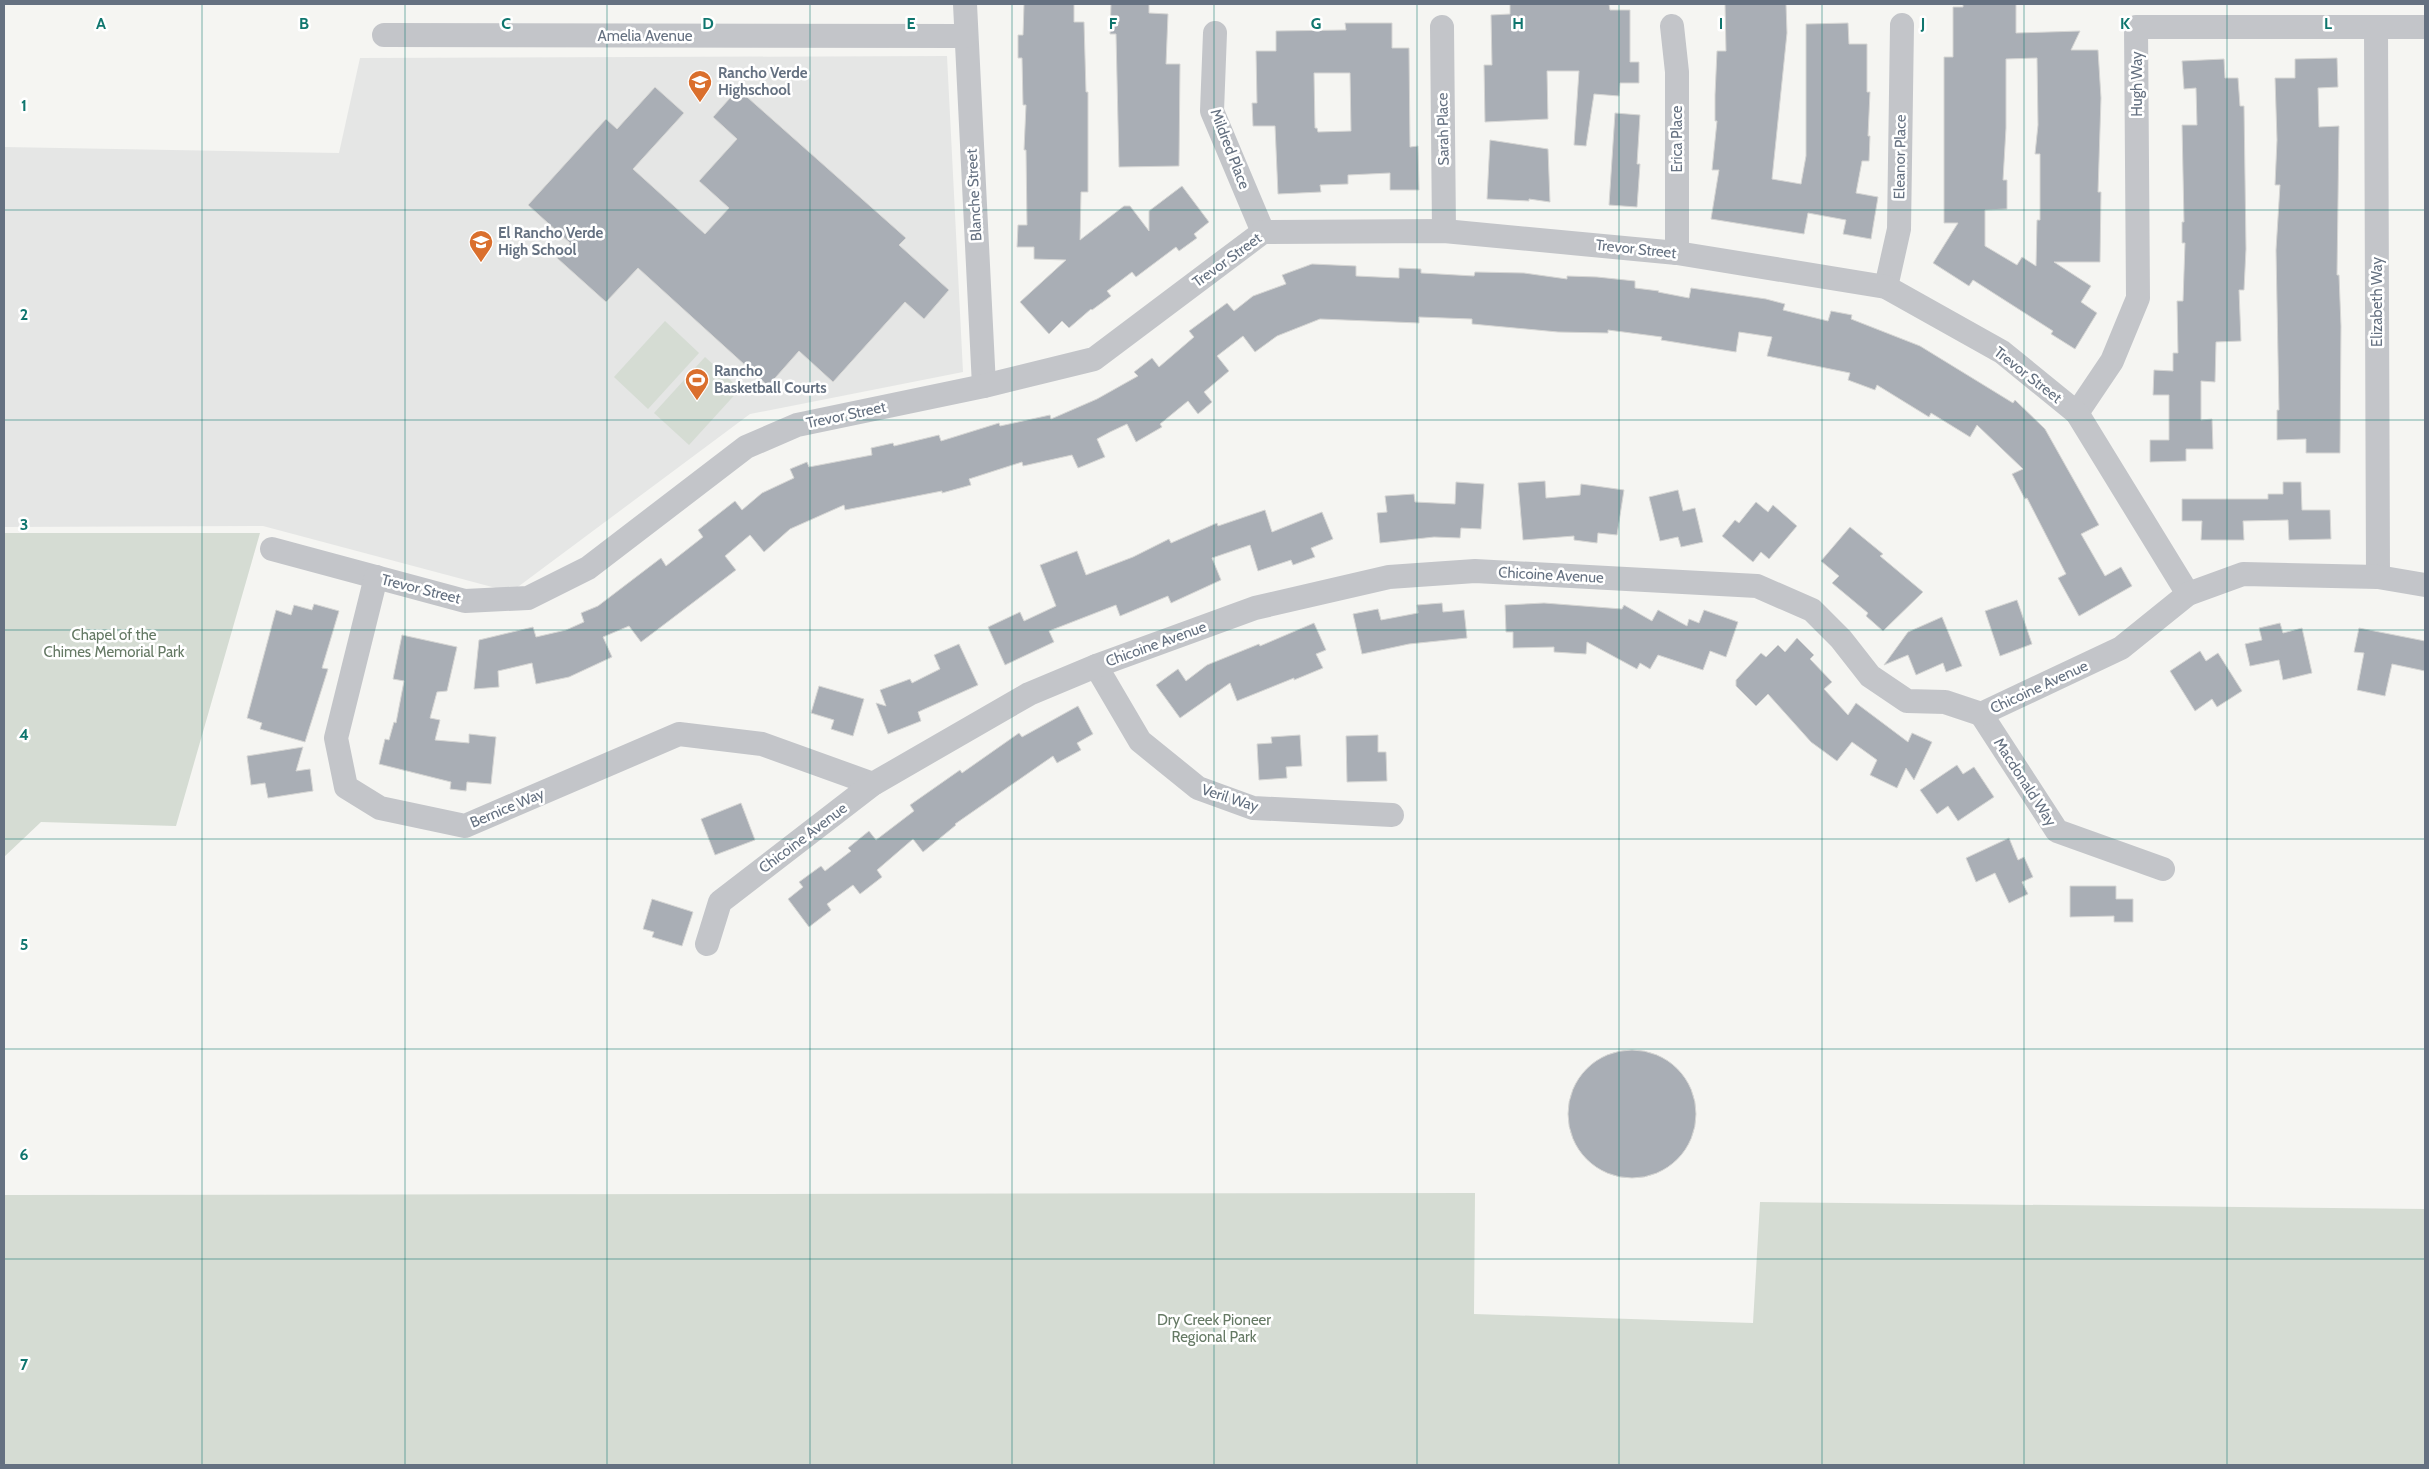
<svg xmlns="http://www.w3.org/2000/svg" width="2429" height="1469" viewBox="0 0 2429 1469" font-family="Cabin,sans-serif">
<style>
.built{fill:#e5e6e5}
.green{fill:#d5dcd3}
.building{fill:#a9aeb5;stroke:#d6d6d4;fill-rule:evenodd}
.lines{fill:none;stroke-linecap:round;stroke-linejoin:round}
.minor{stroke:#c3c5c9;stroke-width:24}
.grid{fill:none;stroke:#0f766e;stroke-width:1;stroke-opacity:0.55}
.labels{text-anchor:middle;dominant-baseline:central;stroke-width:5;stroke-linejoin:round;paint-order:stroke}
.street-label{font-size:15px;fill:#657181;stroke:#fff}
.poi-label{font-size:15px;font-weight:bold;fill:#657181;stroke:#fff;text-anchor:start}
.park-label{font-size:15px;fill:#657964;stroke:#fff}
.grid-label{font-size:16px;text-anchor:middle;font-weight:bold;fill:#0f766e;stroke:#fff;stroke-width:5;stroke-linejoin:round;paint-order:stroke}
</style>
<rect width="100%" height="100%" fill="#f5f5f2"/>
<polygon class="built" points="947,56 963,372 750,414 511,592 263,526 4,527 4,147 339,153 360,58"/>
<g class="green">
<polygon points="665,321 699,353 648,409 614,377"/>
<polygon points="705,357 740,389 689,445 654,413"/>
<polygon points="4,533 260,533 176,826 41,822 4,857"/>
<polygon points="1475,1193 1474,1314 1753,1323 1760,1202 2425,1209 2425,1465 4,1465 4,1195"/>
</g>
<g class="building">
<polygon points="1024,4 1074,4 1074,22 1084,22 1086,92 1088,92 1088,192 1081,192 1080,240 1124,206 1130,206 1149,231 1149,211 1182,186 1209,222 1194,234 1197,238 1179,251 1176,247 1136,277 1132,272 1107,291 1111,296 1092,310 1091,309 1069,328 1062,321 1049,334 1020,302 1066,260 1034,259 1034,247 1017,247 1018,225 1027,225 1026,150 1024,150 1026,105 1023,105 1022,58 1018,58 1018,35 1023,35"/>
<polygon points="1111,4 1149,4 1149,13 1168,14 1166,64 1180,64 1179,166 1119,167 1116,34 1110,34"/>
<polygon points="1510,4 1609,4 1610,10 1630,10 1630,62 1639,62 1639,83 1620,83 1619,96 1594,94 1586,146 1574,145 1579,71 1547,71 1548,119 1485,122 1484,65 1492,65 1491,15 1510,14"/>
<polygon points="1725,4 1786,4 1787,33 1772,179 1801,184 1806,156 1806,24 1848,23 1849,44 1867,44 1867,92 1870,92 1868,136 1870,136 1869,161 1862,161 1856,193 1878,197 1871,239 1843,234 1846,220 1808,213 1804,234 1711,219 1719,170 1712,170 1717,121 1715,121 1715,95 1717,51 1726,51"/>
<path d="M1963 4H2016V33L2080 31 2071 50H2098L2101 98 2098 192H2101L2100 262H2054L2091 286 2081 302 2097 313 2075 349 2051 334 2053 331 1973 280 1969 286 1933 263 1958 223H1944V57H1953V7H1963ZM2037 58 2038 125 2035 154H2040V220H2037L2036 266 2022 257 2017 265 1985 246V210L2007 209V180H2003L2006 128V59Z"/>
<path d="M1345 23H1392V48H1409L1410 147 1418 146 1419 190H1390V173L1348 175V184L1320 185 1321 192 1278 194 1275 126H1253L1252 103H1257L1256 51H1276V31L1346 30ZM1314 73H1350L1351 131 1318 132 1317 128H1315Z"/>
<polygon points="2337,58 2338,87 2318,88 2319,127 2339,126 2337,275 2339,275 2341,326 2340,453 2306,453 2306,439 2277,440 2277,410 2279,410 2276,250 2280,185 2275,185 2277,140 2275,78 2295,78 2295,59"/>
<polygon points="2224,59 2225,78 2238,78 2240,106 2244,106 2246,249 2244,290 2239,290 2241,341 2216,342 2215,382 2201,381 2201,420 2212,419 2213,449 2186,449 2186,461 2150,462 2150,440 2169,440 2169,395 2153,395 2154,370 2173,371 2173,353 2178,353 2177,301 2183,301 2185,243 2182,243 2182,222 2184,222 2182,125 2197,125 2196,88 2184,89 2182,61"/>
<polygon points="655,87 684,113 633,169 705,234 729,208 699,181 737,139 713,117 738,89 906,238 899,245 949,290 924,319 905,302 833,382 799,351 768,386 638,268 606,302 557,258 570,243 528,205 606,119 617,129"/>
<polygon points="1615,113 1640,115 1637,164 1640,164 1637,207 1609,205"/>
<polygon points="1490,140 1548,149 1550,202 1529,199 1529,201 1487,199"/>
<polygon points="1312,264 1356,266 1356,276 1399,278 1399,268 1421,269 1421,273 1474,276 1475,272 1524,273 1567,279 1567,276 1597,277 1635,281 1635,288 1659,291 1658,292 1689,298 1691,288 1766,299 1785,304 1783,310 1828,321 1831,311 1852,315 1851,319 1920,346 2013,403 2015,400 2045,429 2099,525 2081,534 2105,576 2121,567 2132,586 2079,616 2058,578 2066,574 2027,498 2025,499 2012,474 2023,469 1977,425 1970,437 1931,413 1929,417 1877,385 1875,390 1848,380 1850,373 1767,356 1772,337 1739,332 1736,352 1661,340 1662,337 1608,330 1608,333 1558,332 1472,324 1472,319 1419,317 1419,323 1320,319 1277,336 1255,352 1243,336 1217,356 1229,371 1204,392 1212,402 1198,414 1188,401 1160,424 1162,427 1136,442 1127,424 1110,432 1097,439 1105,457 1078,468 1072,455 1023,466 1022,462 969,479 971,485 942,493 942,491 845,510 844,505 790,529 764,552 750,535 725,556 736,570 641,642 629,626 603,637 612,657 569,677 536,684 532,663 498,671 499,687 474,689 479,640 533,627 536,637 566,630 584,622 581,613 598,606 661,558 666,566 703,537 698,530 735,501 742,510 762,493 794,478 790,469 807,462 809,467 872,455 871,448 893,443 894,446 939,435 941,441 999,423 1000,426 1050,415 1051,419 1097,399 1138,376 1134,372 1152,358 1159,367 1194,337 1189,331 1227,303 1234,311 1253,296 1286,284 1282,275"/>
<polygon points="1545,481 1546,498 1580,495 1581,484 1624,490 1617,535 1598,533 1597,543 1574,540 1574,536 1523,540 1518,483"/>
<polygon points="1456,482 1484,484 1481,529 1461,528 1460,538 1434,537 1380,543 1377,513 1387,512 1385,496 1414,494 1415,502 1455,504"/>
<polygon points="2283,482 2301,482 2302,510 2330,510 2331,539 2289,540 2288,520 2243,521 2244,540 2201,540 2202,521 2182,521 2182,499 2268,499 2268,494 2283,494"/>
<polygon points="1678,490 1683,511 1695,508 1703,542 1681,547 1678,537 1660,541 1649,497"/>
<polygon points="1756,502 1768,512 1773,505 1797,526 1769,559 1761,552 1753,562 1722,536 1735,520 1739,523"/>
<polygon points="1265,510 1272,532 1322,512 1333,539 1311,548 1315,557 1293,565 1291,560 1258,571 1250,545 1212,558 1221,580 1171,603 1168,596 1120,616 1116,605 1049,631 1054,642 1005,665 988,627 1020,612 1024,621 1056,606 1040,565 1077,551 1086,575 1133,557 1169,539 1171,543 1217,523 1218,526"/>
<polygon points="1850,527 1883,554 1880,556 1923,592 1883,631 1866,616 1868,613 1832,583 1839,576 1821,561"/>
<polygon points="2017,600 2032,644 2000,656 1985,611"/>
<polygon points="1442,603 1443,612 1464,610 1467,638 1409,644 1362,654 1353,614 1378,609 1381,620 1418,613 1417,605"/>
<polygon points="1544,603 1622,609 1624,605 1652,621 1658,610 1687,626 1689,619 1699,623 1704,610 1738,622 1726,657 1710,651 1703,670 1658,655 1650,669 1640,663 1637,669 1587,642 1586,654 1554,652 1554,647 1513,648 1513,632 1506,632 1505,605"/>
<polygon points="314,604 339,611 322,668 328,669 305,742 260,729 262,723 247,718 276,610 291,615 294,605 312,610"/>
<polygon points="1942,617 1962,666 1946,672 1943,663 1916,675 1908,655 1884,665 1908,632"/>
<polygon points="1314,623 1326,650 1316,654 1323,668 1294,680 1294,678 1237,701 1230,683 1180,718 1156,685 1178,669 1186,681 1207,665 1259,644 1260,646"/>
<polygon points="2280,623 2283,633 2302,628 2312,673 2283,680 2279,660 2250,666 2245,644 2262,640 2259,628"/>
<polygon points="2359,628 2425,641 2425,671 2392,664 2385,696 2357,690 2364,653 2354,652"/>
<polygon points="402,635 457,647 447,691 437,692 430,718 440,720 435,740 469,743 469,734 496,737 491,784 467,782 466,791 450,789 451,782 379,764 385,739 389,740 394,722 396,723 404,681 393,679"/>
<polygon points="1797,638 1814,655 1810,659 1832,682 1824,689 1848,715 1856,703 1908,742 1912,733 1932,742 1914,780 1906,768 1897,788 1870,775 1877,760 1852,742 1837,761 1811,742 1768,694 1756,706 1736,686 1736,680 1761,653 1766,657 1778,645 1785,652"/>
<polygon points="959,644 978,685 918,712 921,721 888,734 876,703 886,706 880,690 910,679 912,683 940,669 934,655"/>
<polygon points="2200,651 2206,661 2218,653 2242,691 2217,707 2212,699 2195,711 2170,671"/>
<polygon points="819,686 864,699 853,736 831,729 834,720 811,713"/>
<polygon points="1078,706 1093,734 1077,743 1081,750 1057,763 1053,756 955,824 956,825 923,852 913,839 877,870 882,877 860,894 853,885 827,904 831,910 809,927 788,899 803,887 799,882 821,866 825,871 851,851 848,848 869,831 876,840 914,811 910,805 960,770 962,773 1019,733 1022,737"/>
<polygon points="1300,735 1302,766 1286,767 1287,778 1259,780 1257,744 1272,743 1271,737"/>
<polygon points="1378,735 1378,752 1386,752 1387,781 1347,782 1346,736"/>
<polygon points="303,747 296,771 310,769 313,791 268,798 265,783 251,785 247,756"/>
<polygon points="1957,765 1963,774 1974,767 1994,797 1958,821 1948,806 1937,814 1920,790"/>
<polygon points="741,803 755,840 715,855 701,819"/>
<polygon points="2009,838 2018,860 2024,857 2033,877 2022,882 2028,894 2009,903 1995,873 1976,882 1966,858"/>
<polygon points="2070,886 2116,886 2116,899 2133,899 2133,922 2114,922 2114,916 2070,917"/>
<polygon points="652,899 693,912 682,946 652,937 654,932 643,929"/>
<circle cx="1632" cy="1114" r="64"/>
</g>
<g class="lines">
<g class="minor">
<polyline points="965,4 984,386"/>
<polyline points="1672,26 1677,72 1677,253"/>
<polyline points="1442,27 1444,231"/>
<polyline points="2376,28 2378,577"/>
<polyline points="1215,33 1212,111 1263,232"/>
<polyline points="384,35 966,36"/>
<polyline points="1886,287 1899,229 1902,25"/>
<polyline points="2077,413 2112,361 2138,298 2136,27 2425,27"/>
<polyline points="272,549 465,601 528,598 588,568 746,447 797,425 984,386 1094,359 1263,232 1444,231 1677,253 1886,287 2002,352 2077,413 2188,594"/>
<polyline points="376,577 336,738 346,787 380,808 465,826 679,734 762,744 873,784"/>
<polyline points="1096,666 1140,741 1198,788 1253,808 1392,815"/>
<polyline points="1981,714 2057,831 2163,869"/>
<polyline points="707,944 720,902 873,784 1029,694 1096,666 1255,608 1389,577 1475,571 1757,586 1812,610 1841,639 1870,676 1907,701 1945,702 1981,714 2121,648 2188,594 2243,574 2378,577 2425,585"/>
</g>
</g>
<path class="grid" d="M202 4V1465M405 4V1465M607 4V1465M810 4V1465M1012 4V1465M1214 4V1465M1417 4V1465M1619 4V1465M1822 4V1465M2024 4V1465M2227 4V1465M4 210H2425M4 420H2425M4 630H2425M4 839H2425M4 1049H2425M4 1259H2425"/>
<defs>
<g id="school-pin" transform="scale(1.25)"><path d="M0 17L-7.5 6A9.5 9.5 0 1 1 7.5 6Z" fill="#da6f2d" stroke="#fff"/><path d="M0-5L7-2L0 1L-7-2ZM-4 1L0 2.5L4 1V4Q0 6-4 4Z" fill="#fff"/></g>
<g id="stadium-pin" transform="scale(1.25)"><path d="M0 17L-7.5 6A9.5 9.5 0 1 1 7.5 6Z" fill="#da6f2d" stroke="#fff"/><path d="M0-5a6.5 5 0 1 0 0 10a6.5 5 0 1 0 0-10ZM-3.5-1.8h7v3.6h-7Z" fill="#fff"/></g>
</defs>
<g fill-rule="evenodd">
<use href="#school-pin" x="700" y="82"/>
<use href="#school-pin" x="481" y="242"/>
<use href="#stadium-pin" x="697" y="380"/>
</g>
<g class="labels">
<g class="street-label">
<text x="645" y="36">Amelia Avenue</text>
<text transform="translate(2137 84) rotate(-90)">Hugh Way</text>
<text transform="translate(1443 129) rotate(-91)">Sarah Place</text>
<text transform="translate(1677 139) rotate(-90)">Erica Place</text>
<text transform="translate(1230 149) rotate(69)">Mildred Place</text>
<text transform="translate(1900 157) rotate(-89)">Eleanor Place</text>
<text transform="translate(974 195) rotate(-93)">Blanche Street</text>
<text transform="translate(1636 249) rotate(6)">Trevor Street</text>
<text transform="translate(1227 260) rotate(-36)">Trevor Street</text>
<text transform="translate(2377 302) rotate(-90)">Elizabeth Way</text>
<text transform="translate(2028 375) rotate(38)">Trevor Street</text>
<text transform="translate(846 415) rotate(-12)">Trevor Street</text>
<text transform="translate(1551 575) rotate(3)">Chicoine Avenue</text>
<text transform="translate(421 589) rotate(14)">Trevor Street</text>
<text transform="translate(1156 644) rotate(-20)">Chicoine Avenue</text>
<text transform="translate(2039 687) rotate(-25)">Chicoine Avenue</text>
<text transform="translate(2025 782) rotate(57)">Macdonald Way</text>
<text transform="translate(1230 798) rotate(18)">Veril Way</text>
<text transform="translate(507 808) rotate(-23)">Bernice Way</text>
<text transform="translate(803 838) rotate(-37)">Chicoine Avenue</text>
</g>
<g class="poi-label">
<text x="718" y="73">Rancho Verde<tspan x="718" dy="17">Highschool</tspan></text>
<text x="498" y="233">El Rancho Verde<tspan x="498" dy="17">High School</tspan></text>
<text x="714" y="371">Rancho<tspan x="714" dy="17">Basketball Courts</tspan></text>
</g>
<g class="park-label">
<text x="114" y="635">Chapel of the<tspan x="114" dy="17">Chimes Memorial Park</tspan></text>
<text x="1214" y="1320">Dry Creek Pioneer<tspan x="1214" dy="17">Regional Park</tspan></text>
</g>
</g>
<g class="grid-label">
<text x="101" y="29">A</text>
<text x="304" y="29">B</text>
<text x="506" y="29">C</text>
<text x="708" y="29">D</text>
<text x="911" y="29">E</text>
<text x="1113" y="29">F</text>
<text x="1316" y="29">G</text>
<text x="1518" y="29">H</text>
<text x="1721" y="29">I</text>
<text x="1923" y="29">J</text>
<text x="2125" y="29">K</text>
<text x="2328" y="29">L</text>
<text x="24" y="111">1</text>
<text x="24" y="320">2</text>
<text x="24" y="530">3</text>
<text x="24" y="740">4</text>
<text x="24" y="950">5</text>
<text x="24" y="1160">6</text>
<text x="24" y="1370">7</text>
</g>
<rect width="2429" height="1469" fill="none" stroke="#657181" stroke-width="10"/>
</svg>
